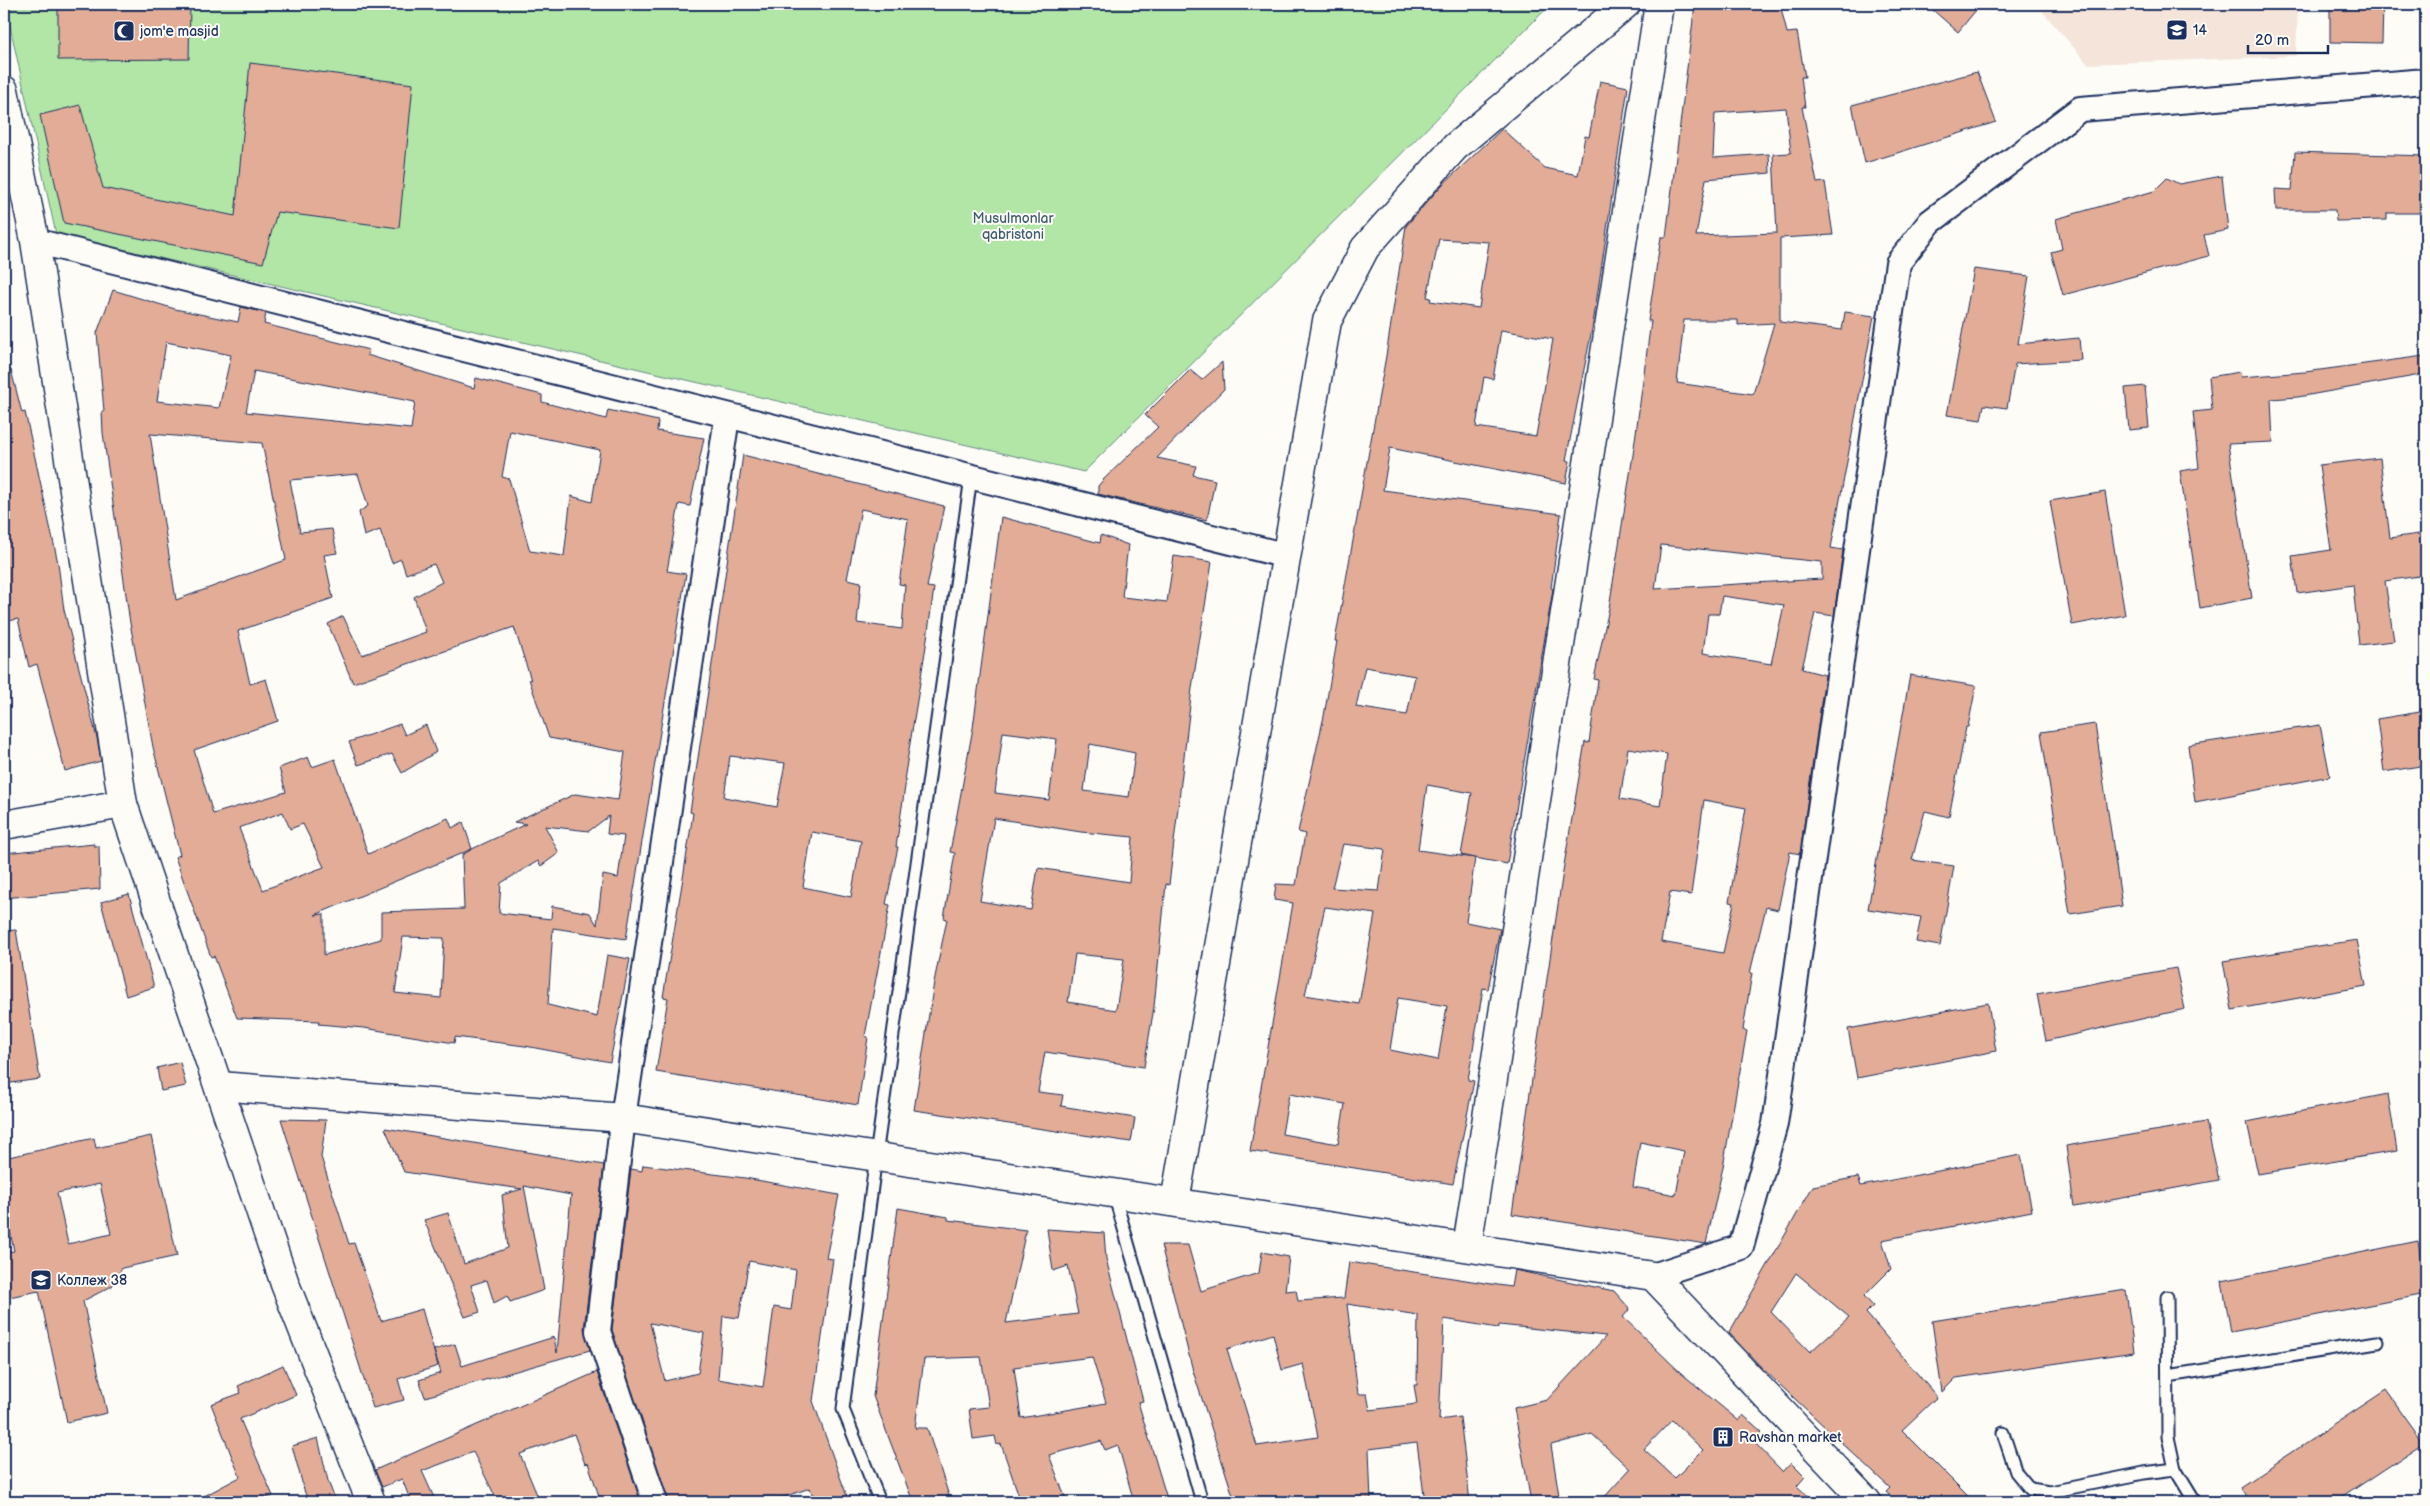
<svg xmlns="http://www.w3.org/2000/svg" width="2430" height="1506" viewBox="0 0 2430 1506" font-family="'Balsamiq Sans',sans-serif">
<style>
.built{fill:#f5e4da}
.green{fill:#b1e6a7;stroke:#668a82}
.building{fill:#e2ac96;stroke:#1b2f5e;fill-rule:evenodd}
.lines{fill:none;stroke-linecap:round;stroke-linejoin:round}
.service-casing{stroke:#1b2f5e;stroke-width:15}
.minor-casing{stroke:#1b2f5e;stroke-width:28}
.tertiary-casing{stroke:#1b2f5e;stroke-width:31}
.service{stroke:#fdfcf7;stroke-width:11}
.minor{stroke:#fdfcf7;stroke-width:24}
.tertiary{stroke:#fdfcf7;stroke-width:28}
.labels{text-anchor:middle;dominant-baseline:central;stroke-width:4;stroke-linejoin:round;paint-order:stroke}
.poi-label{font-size:14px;fill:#1b2f5e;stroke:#fdfcf7;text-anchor:start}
.park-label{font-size:14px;fill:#405d70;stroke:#fdfcf7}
</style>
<rect width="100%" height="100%" fill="#fdfcf7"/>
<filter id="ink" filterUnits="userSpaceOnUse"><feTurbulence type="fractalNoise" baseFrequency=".02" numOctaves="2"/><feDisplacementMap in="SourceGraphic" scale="10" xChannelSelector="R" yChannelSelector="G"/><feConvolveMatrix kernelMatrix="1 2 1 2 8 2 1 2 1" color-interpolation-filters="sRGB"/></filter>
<g filter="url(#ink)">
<polygon class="built" points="2036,4 2298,4 2296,56 2088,64"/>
<polygon class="green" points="5,4 1551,4 1084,472 56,234"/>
<g class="building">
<polygon points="58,4 190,4 189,59 58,60"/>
<path d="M1695 4H1780L1787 33 1797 32 1805 77H1801L1805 107H1802L1817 183 1825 182 1833 235 1780 238V322L1842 330 1845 312 1874 316 1831 548 1843 550 1834 616 1815 613 1802 669 1825 675 1800 854 1790 852 1778 910 1766 907 1750 973H1752L1743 1030 1747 1031 1723 1167 1706 1244 1512 1214 1563 871 1585 742 1589 743 1598 680 1594 679 1609 608 1633 455 1651 321H1648L1661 237H1666ZM1786 108 1791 153 1773 154 1777 233 1696 236 1706 179 1770 173 1769 154 1713 158 1715 113ZM1684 320H1738V325L1774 323 1753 394 1677 383ZM1661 545 1822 562V579L1655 589ZM1722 596 1784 605 1771 664 1703 653 1708 614H1719ZM1628 748 1667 754 1660 806 1620 799ZM1704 800 1746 808 1729 902 1734 903 1723 953 1661 942 1670 892 1691 895ZM1640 1142 1684 1151 1676 1195 1633 1187Z"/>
<polygon points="1926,4 1981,4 1958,32"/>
<polygon points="2330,4 2383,4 2382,43 2330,42"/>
<polygon points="250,63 413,84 399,228 277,212 263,263 64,223 40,115 80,105 103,188 235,216"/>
<polygon points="1977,72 1996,122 1865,163 1852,105"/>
<path d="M1600 81 1628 87 1593 324 1566 460 1570 461 1566 483 1390 448 1383 490 1561 514 1551 588 1553 589 1507 864 1475 858 1466 922 1500 929 1488 989 1483 988 1468 1080 1474 1081 1453 1184 1250 1151 1293 903 1274 900 1276 884 1296 885 1305 834 1298 832 1324 716 1337 641H1335L1386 356 1406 226 1441 186 1502 129 1545 168 1578 175 1585 136 1589 137ZM1439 239 1489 242 1479 308 1430 301 1431 298 1427 297ZM1501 330 1553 339 1536 436 1476 427 1484 377 1493 379ZM1365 667 1415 676 1407 715 1356 707ZM1427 785 1472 793 1461 855 1475 858 1418 850ZM1343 844 1385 849 1379 891 1332 888ZM1325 907 1375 914 1359 1004 1305 995ZM1398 998 1447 1006 1438 1060 1390 1050ZM1289 1094 1345 1104 1338 1144 1282 1134Z"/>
<polygon points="2295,152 2426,156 2426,213 2387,213 2387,220 2336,221 2335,210 2276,210 2275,189 2292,190"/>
<polygon points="2222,176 2228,230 2204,235 2209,256 2063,295 2051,252 2062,249 2056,219 2154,191 2167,178 2179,184"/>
<polygon points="1974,269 2029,276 2018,344 2079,338 2081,360 2015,364 2007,408 1984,405 1981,420 1947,415"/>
<path d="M113 290 175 309 238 322 241 307 266 313 264 324 369 350 367 355 474 388 476 378 542 395V402L606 419 608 410 658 421 657 431 704 438 690 506 679 504 667 571 686 574 626 939 553 928 548 1005 597 1017 607 955 630 959 610 1062 525 1046 455 1037 454 1043 364 1028 318 1024 319 1021 237 1018 214 956 211 957 175 857 180 855 153 747 130 623 103 433 102 411H104L97 333ZM166 342 231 355 219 408 157 401ZM254 371 415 402 411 429 246 412ZM510 431 600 450 592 502 571 496 564 556 530 551 509 479 502 477ZM150 434 262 443 286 560 176 600ZM358 474 368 506 359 512 364 536 380 530 392 563 401 559 406 574 434 564 442 582 414 597 426 632 362 655 343 616 328 624 353 683 514 627 531 680 529 679 549 738 625 752 618 800 575 794 514 822 526 824 472 849 463 822 452 828 448 818 368 854 335 759 312 767 308 757 279 768 286 792 213 814 194 750 278 721 266 679 250 684 238 631 333 598 324 555 337 553 332 529 300 532 290 480ZM283 812 290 829 303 824 324 867 263 890 239 828ZM609 816 607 834 624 836 618 878 603 875 597 925 590 913 552 906 551 919 499 913 501 883 538 861 541 866 559 853 545 826 589 831ZM472 849 462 855 464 909 381 912V939L324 955V914L315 915ZM403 937 444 938 441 998 395 993Z"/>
<polygon points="2424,356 2426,374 2298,397 2271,399 2273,442 2228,444 2252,598 2200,608 2180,471 2199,468 2193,412 2212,410 2209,377 2240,372 2241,377 2305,372"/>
<polygon points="1222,362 1224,389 1157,458 1196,466 1193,475 1215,480 1207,520 1098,494 1098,486 1103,480 1158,427 1145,415 1190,370 1202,380"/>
<polygon points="11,370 22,413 25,412 58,563 64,610 97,738 101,761 65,771 37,664 29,667 18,619 4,622 4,371"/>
<polygon points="2145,386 2149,428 2129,430 2125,388"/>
<path d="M743 455 944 506 927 587 934 588 926 646 904 780H906L896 847H898L886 904 890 905 865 1036 868 1037 858 1105 656 1072 668 998 663 997 684 872 693 813 690 812ZM861 509 908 519 899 584 905 585 902 629 857 623 861 582 847 579ZM730 756 785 763 777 807 724 797ZM812 832 861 841 851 897 803 887Z"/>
<polygon points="2380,458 2390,538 2426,533 2426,575 2385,581 2394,641 2359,645 2353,585 2297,593 2292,556 2331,550 2319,465"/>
<polygon points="2105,492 2125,615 2072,625 2050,501"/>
<path d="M1001 517 1100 543 1101 535 1128 545 1122 597 1167 602 1174 556 1212 562 1192 688 1169 885 1166 884 1154 1007 1144 1067 1045 1052 1038 1092 1063 1095 1061 1106 1135 1118 1131 1142 914 1110 934 982 947 919 944 918 955 853 950 852 973 728ZM1003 732 1057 739 1049 800 995 793ZM1090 744 1135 753 1129 797 1084 791ZM994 818 1081 832 1133 837 1129 882 1038 868 1031 910 980 901ZM1075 954 1124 959 1116 1010 1068 1002Z"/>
<polygon points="1910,675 1976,686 1968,727 1966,727 1949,817 1925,811 1912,860 1954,866 1940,946 1916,942 1921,917 1868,909"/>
<polygon points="2426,711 2426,765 2384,772 2377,719"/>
<polygon points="400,724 405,735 426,725 436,752 402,773 392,754 358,765 349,742"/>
<polygon points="2095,724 2122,906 2070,914 2041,732"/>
<polygon points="2320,725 2330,776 2195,802 2188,745"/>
<polygon points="94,844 94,846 99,846 100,889 4,898 4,853"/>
<polygon points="129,894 154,987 126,996 101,902"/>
<polygon points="16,930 40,1079 4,1084 4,931"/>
<polygon points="2357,940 2366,986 2232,1010 2223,961"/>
<polygon points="2176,968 2185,1009 2046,1041 2037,994"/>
<polygon points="1988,1003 1996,1051 1857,1078 1848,1029"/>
<polygon points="180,1062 186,1086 161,1091 157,1068"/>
<polygon points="2388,1094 2397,1151 2258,1174 2247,1122"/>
<polygon points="281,1119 326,1120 321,1157 349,1244 354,1243 381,1321 422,1309 438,1366 398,1379 404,1400 373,1408"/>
<polygon points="2206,1122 2219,1180 2074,1207 2066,1146"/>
<polygon points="385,1128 604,1165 584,1329 590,1350 425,1397 419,1380 441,1373 434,1350 455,1344 462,1366 554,1337 557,1353 571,1195 524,1186 544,1290 510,1302 507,1296 494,1303 487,1280 471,1285 480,1312 465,1317 424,1220 448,1213 464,1264 508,1248 502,1195 522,1189 404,1172"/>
<path d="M151 1136 177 1256 122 1268 112 1286 83 1301 107 1413 67 1422 39 1291 4 1298V1253L14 1251 4 1201V1158L94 1138 96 1148ZM100 1184 111 1234 68 1244 57 1193Z"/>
<path d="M2021 1155 2032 1211 1882 1240 1891 1269 1864 1296 1873 1306 1866 1313 1937 1397 1902 1430 1974 1502H1897L1886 1492 1890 1488 1762 1368 1729 1333 1813 1186 1858 1177 1861 1186ZM1796 1273 1849 1317 1810 1352 1771 1312Z"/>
<path d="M643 1165 745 1178 839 1195 826 1258 833 1259 813 1401 849 1502H815L810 1488 769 1502H668L612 1330 631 1169 642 1171ZM749 1261 796 1270 791 1310 774 1307 763 1387 718 1379 723 1316 739 1318ZM650 1323 704 1333 698 1373 665 1381Z"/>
<path d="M898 1208 948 1217V1220L1026 1230 1006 1323 1078 1314 1068 1266 1053 1271 1047 1229 1104 1233 1106 1259 1143 1401 1138 1402 1168 1502H1134L1118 1445 1105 1450 1101 1441 1049 1455 1067 1502H1021L1001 1444 997 1445 995 1436 973 1439 969 1409 989 1407 981 1357 924 1359 915 1428H927L951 1502H913L873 1396ZM1092 1357 1106 1403 1021 1418 1014 1367Z"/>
<polygon points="2418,1241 2426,1294 2231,1332 2222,1281"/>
<path d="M1161 1245H1188L1201 1291 1259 1273 1262 1252 1289 1257 1285 1291 1296 1290 1298 1301 1344 1298 1349 1262 1511 1287 1514 1270 1614 1291 1630 1309 1623 1317 1681 1373 1739 1421 1743 1415 1762 1432 1753 1441 1783 1472 1791 1463 1805 1477 1797 1486 1814 1502H1600L1630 1469 1592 1434 1551 1445 1560 1502H1531L1514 1408 1547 1400 1606 1336 1499 1325 1498 1328 1444 1319 1439 1420 1460 1417 1470 1502H1425L1417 1443 1369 1449 1371 1502H1235L1193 1371ZM1347 1304 1418 1315 1417 1385H1414L1417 1404 1370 1410 1367 1394H1358ZM1273 1334 1282 1370 1303 1364 1318 1437 1257 1446 1227 1349ZM1672 1420 1703 1450 1675 1478 1644 1449Z"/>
<polygon points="2126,1290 2134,1352 1956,1378 1942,1392 1932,1321"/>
<polygon points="283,1365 296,1395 240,1419 273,1496 252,1502 193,1502 240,1477 211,1404 241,1393 238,1386"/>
<polygon points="597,1372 641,1502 601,1502 588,1463 585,1464 574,1434 520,1454 540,1502 498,1502 473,1452 422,1471 436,1502 411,1502 402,1479 382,1487 375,1470"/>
<polygon points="2386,1390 2424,1443 2335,1502 2250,1502 2240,1487"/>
<polygon points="318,1438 328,1481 336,1502 309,1502 305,1493 292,1446"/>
</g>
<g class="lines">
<g class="service-casing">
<g id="service">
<polyline points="1114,1194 1202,1502"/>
<polyline points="2167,1297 2168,1437 2175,1469 2195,1502"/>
<polyline points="2168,1376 2377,1342"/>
<polyline points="2003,1433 2016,1472 2030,1489 2050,1492 2144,1473 2175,1469"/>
<polyline points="880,1502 843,1409 876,1156 971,477"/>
</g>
</g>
<g class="minor-casing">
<g id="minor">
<polyline points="35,241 1287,556"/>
<polyline points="1653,1276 1741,1247 1775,1124 1898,263 1930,222 2080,109 2426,81"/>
<polyline points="655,1502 598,1331 623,1118 727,417"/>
</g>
</g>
<g class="tertiary-casing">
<g id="tertiary">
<polyline points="4,90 35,241 123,804 285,1284 371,1502"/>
<polyline points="4,825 123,804"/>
<polyline points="219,1086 623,1118 1653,1276 1867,1502"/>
<polyline points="1175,1202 1327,321 1365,248 1455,147 1626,4"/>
<polyline points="1467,1247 1659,4"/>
</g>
</g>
<use href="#service" class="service"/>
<use href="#minor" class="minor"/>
<use href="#tertiary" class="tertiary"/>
</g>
</g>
<defs>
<g id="school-square" transform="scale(1.125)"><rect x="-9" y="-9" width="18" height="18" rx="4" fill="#1b2f5e" stroke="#fdfcf7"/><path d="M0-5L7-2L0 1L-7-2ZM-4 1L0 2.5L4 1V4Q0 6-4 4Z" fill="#fff"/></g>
<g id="mosque-square" transform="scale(1.125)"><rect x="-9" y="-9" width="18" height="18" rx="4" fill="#1b2f5e" stroke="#fdfcf7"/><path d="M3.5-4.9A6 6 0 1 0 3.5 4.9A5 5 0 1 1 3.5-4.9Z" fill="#fff"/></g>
<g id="building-square" transform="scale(1.125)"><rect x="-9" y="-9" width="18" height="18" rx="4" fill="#1b2f5e" stroke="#fdfcf7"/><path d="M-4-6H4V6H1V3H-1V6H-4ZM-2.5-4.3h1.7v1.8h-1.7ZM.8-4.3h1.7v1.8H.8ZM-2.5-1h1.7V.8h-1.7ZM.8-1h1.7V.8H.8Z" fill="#fff"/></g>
</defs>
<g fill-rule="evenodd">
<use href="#school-square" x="2177" y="30"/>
<use href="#mosque-square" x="124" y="31"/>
<use href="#school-square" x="41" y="1280"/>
<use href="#building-square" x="1723" y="1437"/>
</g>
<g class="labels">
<g class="poi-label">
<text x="2193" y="30">14</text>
<text x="140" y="31">jom'e masjid</text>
<text x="57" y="1280">Коллеж 38</text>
<text x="1739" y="1437">Ravshan market</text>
</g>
<g class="park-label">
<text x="1013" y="218">Musulmonlar<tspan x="1013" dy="16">qabristoni</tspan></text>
</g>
</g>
<rect width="2430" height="1506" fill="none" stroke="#fdfcf7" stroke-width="20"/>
<rect x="10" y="10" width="2410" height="1486" fill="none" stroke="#1b2f5e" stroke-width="2" filter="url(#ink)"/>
<path d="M2248 45v8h80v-8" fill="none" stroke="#1b2f5e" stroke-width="2.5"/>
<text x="2255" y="45" font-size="15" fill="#1b2f5e" stroke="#fdfcf7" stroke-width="4" paint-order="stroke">20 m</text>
</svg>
